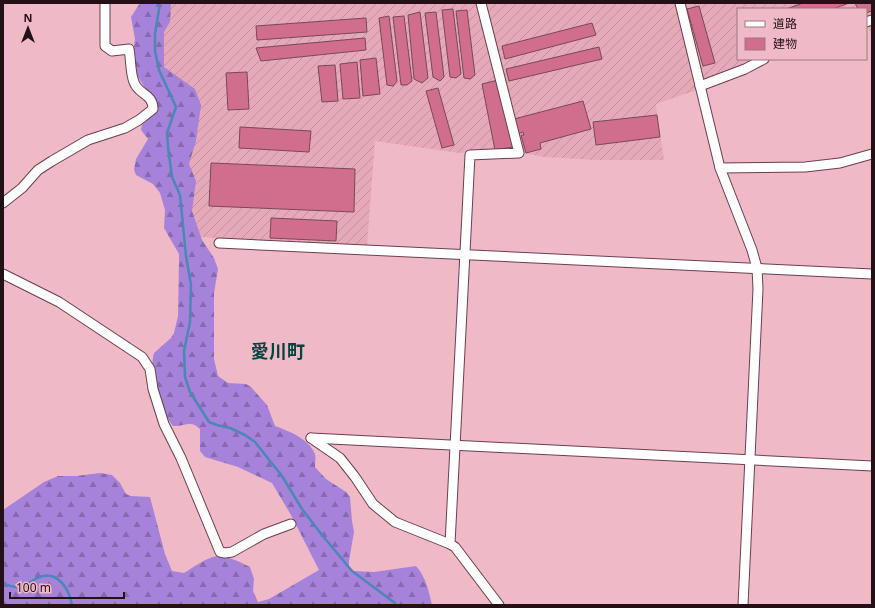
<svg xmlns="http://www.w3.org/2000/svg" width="875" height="608" viewBox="0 0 875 608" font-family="'Noto Sans','Noto Sans JP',sans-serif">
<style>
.industrial{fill:url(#industrial-furrows)}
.forest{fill:url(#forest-firs)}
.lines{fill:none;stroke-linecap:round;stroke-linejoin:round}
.stream{stroke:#4b87b7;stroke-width:2.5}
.building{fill:#d26e8d;stroke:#774956}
.minor-casing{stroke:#6c3f4c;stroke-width:11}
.minor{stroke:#fff;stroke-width:9}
.labels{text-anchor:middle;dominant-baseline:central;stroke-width:3.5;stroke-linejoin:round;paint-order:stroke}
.district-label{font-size:18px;font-weight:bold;fill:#05443c;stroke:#f0b9c7}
</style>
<defs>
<pattern id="industrial-furrows" width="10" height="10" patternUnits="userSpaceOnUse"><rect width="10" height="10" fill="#e5a9b9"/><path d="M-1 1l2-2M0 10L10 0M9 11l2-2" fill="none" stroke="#c4909e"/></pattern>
<pattern id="forest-firs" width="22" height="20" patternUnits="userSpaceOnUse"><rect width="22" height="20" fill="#a682da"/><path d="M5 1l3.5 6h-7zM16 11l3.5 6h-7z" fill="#8769b0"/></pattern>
</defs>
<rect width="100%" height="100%" fill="#f0b9c7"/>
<polygon class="industrial" points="162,3 872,3 872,36 866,24 866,9 738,9 738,59 761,59 697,90 656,104 657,115 664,160 595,160 544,157 514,151 498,150 459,153 375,141 367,245 199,237 190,222 164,67"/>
<path class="forest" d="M140 3H171L170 22 164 32V67L195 89 201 105 196 141 189 164 196 181 192 211 202 240 214 258 218 269 214 293V359L218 376 228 383 246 384 251 387 267 405 275 426C289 431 309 439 315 454 316 458 315 463 315 467L326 479 346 492 350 497 352 521 354 532 349 561V567L353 571 374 572 416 566C426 577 429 592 432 605H3V510L44 482 58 476H76L100 473 112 475 120 483 126 494 131 496 150 497 165 554 172 571 184 573C214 554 217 550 250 567L254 579 253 591 258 602 269 599 319 570 291 515 272 483 238 467 205 457 200 451V429C191 419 184 427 173 426 163 414 154 382 153 366 152 362 153 357 154 353L171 338 174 333 178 316 179 259V254L164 228 165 210 160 193 153 184 136 175 134 170 136 159 148 139 141 130 142 125 155 112 153 101 135 72 132 61 135 39 131 17Z"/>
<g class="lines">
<g class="stream">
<polyline points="160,3 155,34 155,51 159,70 176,107 167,133 168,147 172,177 180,195 186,256 191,285 190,322 184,351 185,377 190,392 209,422 217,425 230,428 245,435 255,442 282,476 302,509 322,535 352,571 395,603 395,605"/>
<path d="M3 583C9 586 14 588 21 587 27 586 31 581 37 578 57 569 69 588 72 605"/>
</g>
</g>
<g class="building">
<polygon points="803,3 849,3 833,9 786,9"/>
<polygon points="855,3 872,3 872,11 866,13 866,9 858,9"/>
<polygon points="699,6 715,63 703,66 687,9"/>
<polygon points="453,9 461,74 456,78 450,77 442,10"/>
<polygon points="467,10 475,75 470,79 464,78 456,11"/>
<polygon points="420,12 428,78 422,83 414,79 408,15"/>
<polygon points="436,12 444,77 440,81 433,77 425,13"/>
<polygon points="389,16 397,81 393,86 387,85 379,18"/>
<polygon points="404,16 412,81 407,85 401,85 393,17"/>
<polygon points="366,18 367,32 257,40 256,26"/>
<polygon points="592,23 596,35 505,59 502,46"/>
<polygon points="365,38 366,50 261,61 256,48"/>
<polygon points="599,47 602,59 509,81 506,69"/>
<polygon points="376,58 380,94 363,96 360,60"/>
<polygon points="357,62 360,98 343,99 340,64"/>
<polygon points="335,65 338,101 322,102 318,66"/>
<polygon points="247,72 249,109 228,110 226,73"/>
<polygon points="498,80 513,147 495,150 482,84"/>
<polygon points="438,88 454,145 442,148 426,91"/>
<polygon points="583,101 591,129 540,143 541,149 526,153 521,135 524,135 523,132 518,134 514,119"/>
<polygon points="657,115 660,137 596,145 593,122"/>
<polygon points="240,127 311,131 309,152 239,148"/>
<polygon points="211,163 355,169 354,212 209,206"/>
<polygon points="271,218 337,221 336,241 270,238"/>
</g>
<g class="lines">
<g class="minor-casing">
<g id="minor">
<polyline points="481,3 519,153 470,155 450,544 455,547 499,605"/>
<polyline points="680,3 720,168 752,250 757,268 758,289 743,605"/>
<polyline points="866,22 872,20"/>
<polyline points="700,86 745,69 764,59"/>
<polyline points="720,168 805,167 840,163 872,154"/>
<path d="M3 203 22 188 38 170 52 161 88 140 125 128 139 120 153 109C153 93 138 95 134 82 130 72 131 59 129 49L112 51 105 46V3"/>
<polyline points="219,243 872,274"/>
<polyline points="3,274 59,302 142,357 150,369 153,389 164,424 181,458 220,552 225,553 232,552 264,534 291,524"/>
<polyline points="311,438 872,466"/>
<polyline points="311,438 340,458 355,477 373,504 395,522 450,544"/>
</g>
</g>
<use href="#minor" class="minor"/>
</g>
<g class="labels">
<g class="district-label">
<text x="278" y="351">愛川町</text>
</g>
</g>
<rect width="875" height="608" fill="none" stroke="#241117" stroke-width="8"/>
<rect x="737" y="8" width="130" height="52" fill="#f0b9c7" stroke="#9e7681"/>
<rect x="745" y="21" width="20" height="6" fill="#ffffff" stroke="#9e7681"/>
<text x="773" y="28" font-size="12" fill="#241117">道路</text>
<rect x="745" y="38" width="20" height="12" fill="#d26e8d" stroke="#9e7681"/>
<text x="773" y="48" font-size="12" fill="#241117">建物</text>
<g transform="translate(28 28)" stroke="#f0b9c7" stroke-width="3" paint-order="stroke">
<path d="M0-3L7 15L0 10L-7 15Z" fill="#241117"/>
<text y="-6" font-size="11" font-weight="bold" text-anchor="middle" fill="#241117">N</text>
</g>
<path d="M10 592v6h114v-6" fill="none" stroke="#241117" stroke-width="2"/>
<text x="16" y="592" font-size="12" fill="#241117" stroke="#f0b9c7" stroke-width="3" paint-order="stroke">100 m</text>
</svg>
